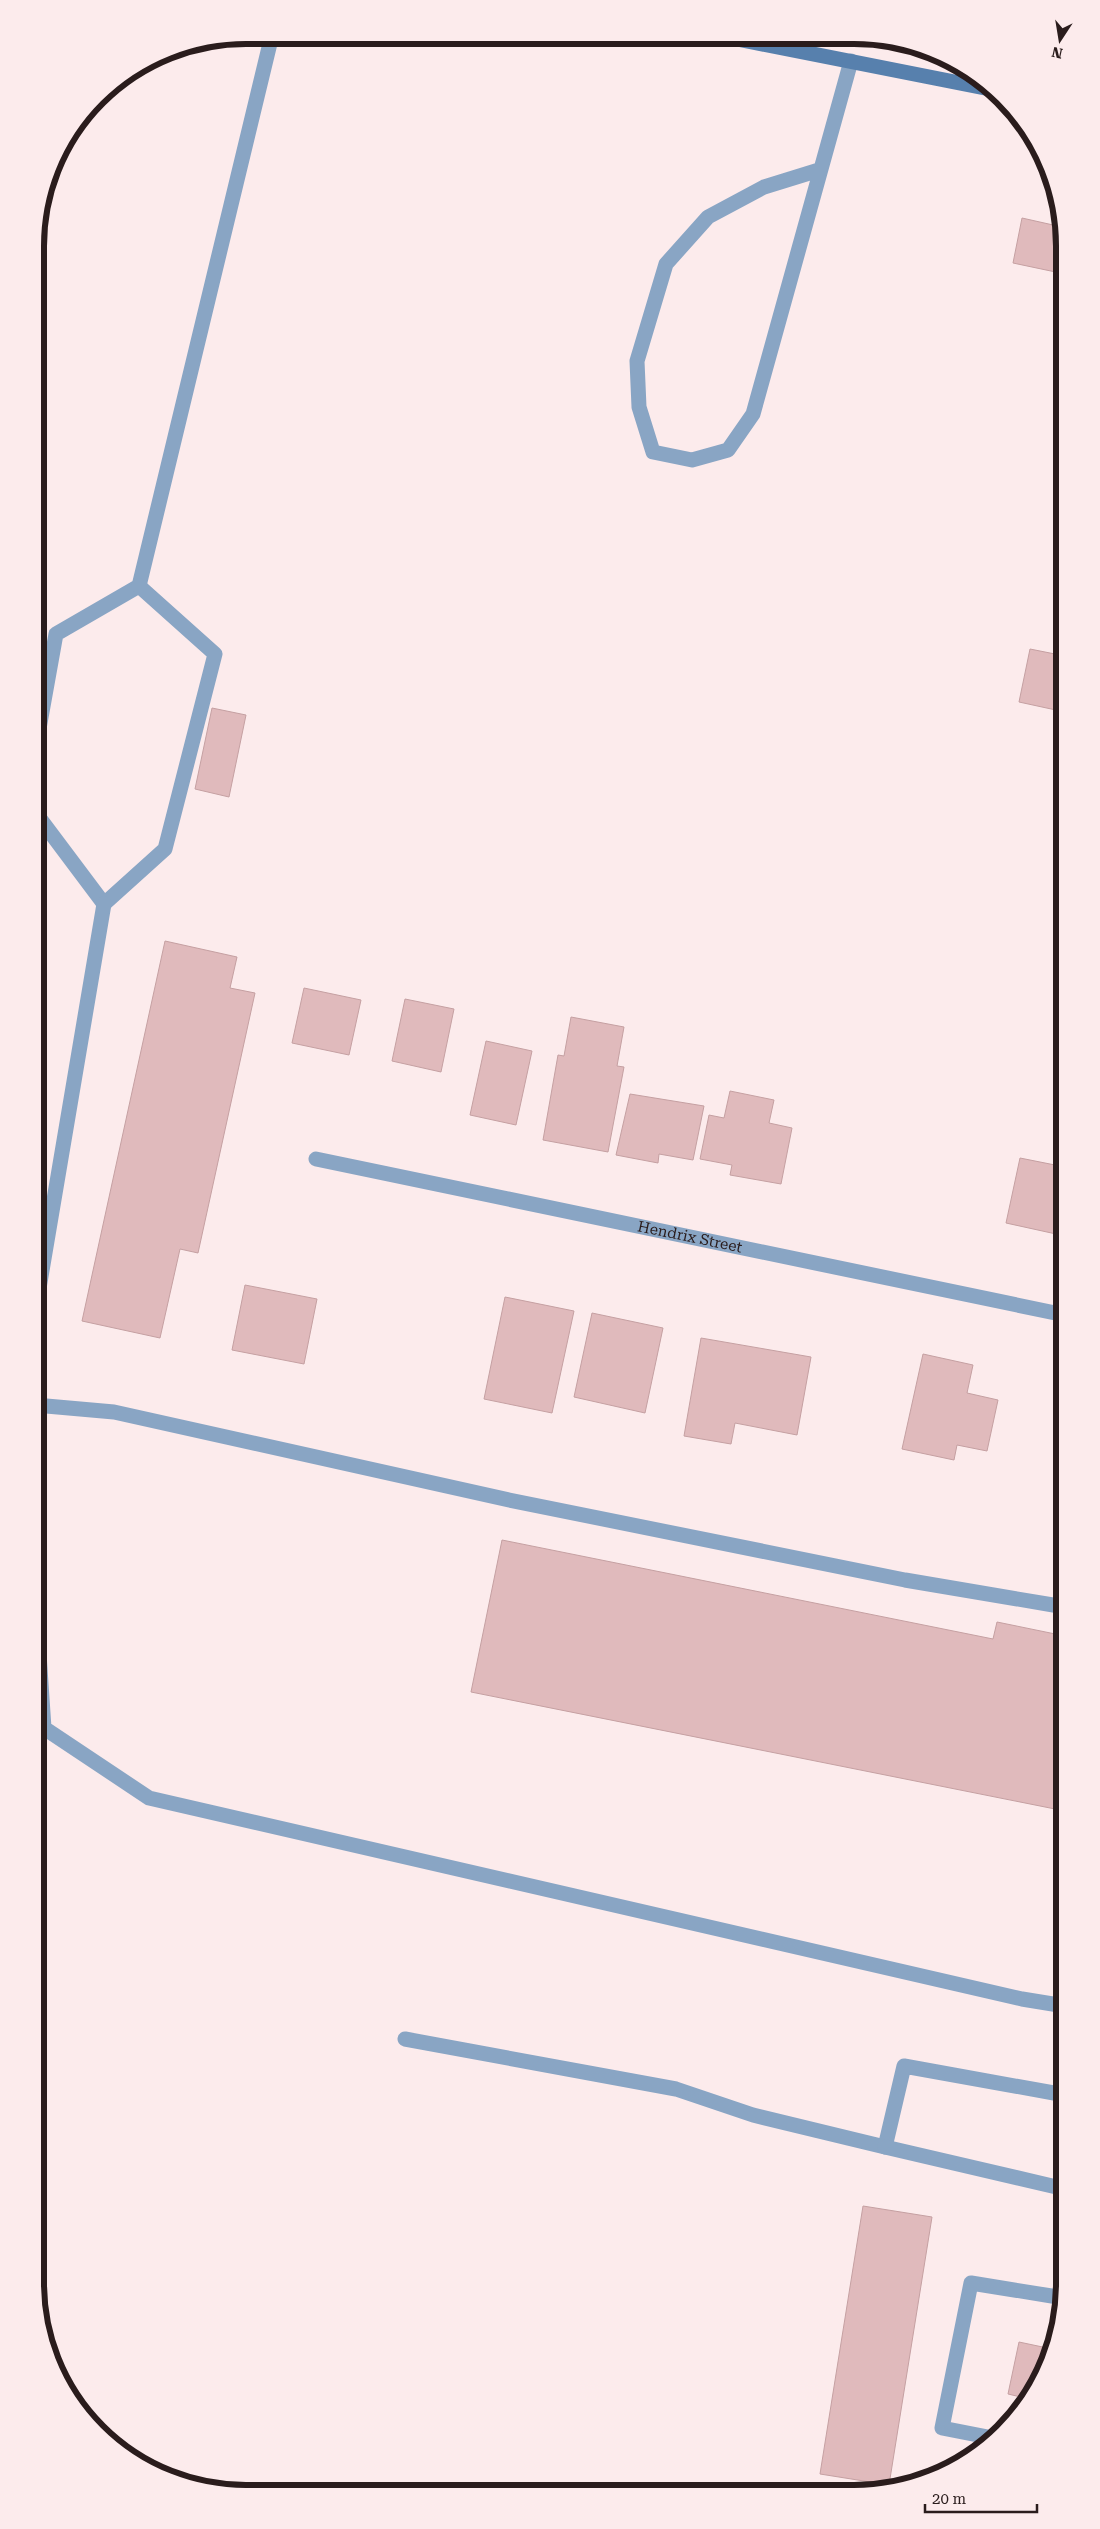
<svg xmlns="http://www.w3.org/2000/svg" width="1100" height="2529" viewBox="0 0 1100 2529" font-family="'Roboto Serif',serif">
<style>
.building{fill:#e0babc;stroke:#c5a0a2}
.lines{fill:none;stroke-linecap:round;stroke-linejoin:round}
.lane{stroke:#89a5c4;stroke-width:15}
.street{stroke:#89a5c4;stroke-width:15}
.secondary{stroke:#5780ad;stroke-width:15}
.labels{text-anchor:middle;dominant-baseline:central;stroke-width:5;stroke-linejoin:round;paint-order:stroke}
.street-label{font-size:15px;fill:#2a1c1c;stroke:#fcebec}
.rim{fill:none;stroke:#2a1c1c;stroke-width:6}
</style>
<rect width="100%" height="100%" fill="#fcebec"/>
<g class="building">
<polygon points="1022,218 1062,227 1065,274 1013,263"/>
<polygon points="1065,419 1065,440 1061,439"/>
<polygon points="1030,649 1065,656 1065,712 1019,702"/>
<polygon points="212,708 246,715 229,797 195,789"/>
<polygon points="165,941 237,957 230,988 255,993 198,1253 180,1249 160,1338 82,1321"/>
<polygon points="304,988 361,1000 349,1055 292,1043"/>
<polygon points="405,999 454,1009 441,1072 392,1061"/>
<polygon points="571,1017 624,1027 617,1066 624,1067 608,1152 543,1140 558,1055 564,1056"/>
<polygon points="486,1041 532,1051 516,1125 470,1115"/>
<polygon points="730,1091 774,1100 769,1123 792,1128 781,1184 730,1175 732,1165 700,1159 709,1115 724,1118"/>
<polygon points="630,1094 704,1106 693,1160 659,1154 658,1163 616,1155"/>
<polygon points="1020,1158 1065,1167 1065,1190 1056,1234 1006,1223"/>
<polygon points="245,1285 317,1299 304,1364 232,1350"/>
<polygon points="505,1297 574,1311 552,1413 484,1399"/>
<polygon points="592,1313 663,1328 645,1413 574,1397"/>
<polygon points="701,1338 811,1357 797,1435 735,1423 731,1444 684,1436"/>
<polygon points="923,1354 973,1365 967,1393 998,1400 987,1451 957,1445 954,1460 902,1449"/>
<polygon points="502,1540 993,1639 997,1622 1065,1636 1065,1811 471,1692"/>
<polygon points="863,2206 932,2217 889,2485 820,2474"/>
<polygon points="1019,2342 1052,2349 1049,2363 1029,2399 1008,2394"/>
</g>
<g class="lines">
<g class="lane">
<polyline points="819,170 764,187 708,217 666,264 637,361 639,407 653,452 692,460 728,450 753,414 851,61"/>
<polyline points="35,751 56,634 139,586 272,35"/>
<polyline points="35,812 104,904 165,849 215,654 139,586"/>
<polyline points="35,1312 104,904"/>
<polyline points="35,1405 114,1412 509,1500 905,1580 1065,1607"/>
<polyline points="35,1594 44,1728 149,1798 1022,1999 1065,2006"/>
<polyline points="405,2039 676,2089 753,2115 885,2147 904,2066 1065,2095"/>
<polyline points="885,2147 1065,2189"/>
<polyline points="993,2438 942,2428 971,2283 1064,2298"/>
</g>
<path class="street" id="s1" d="M316 1159 1065 1315"/>
<polyline class="secondary" points="732,38 995,90"/>
</g>
<g class="labels">
<g class="street-label">
<text stroke="none"><textPath href="#s1" startOffset="382">Hendrix Street</textPath></text>
</g>
</g>
<path d="M0 0H1100V2529H0ZM246 44H854A202 202 0 0 1 1056 246V2283A202 202 0 0 1 854 2485H246A202 202 0 0 1 44 2283V246A202 202 0 0 1 246 44Z" fill="#fcebec" fill-rule="evenodd"/>
<path class="rim" d="M246 44H854A202 202 0 0 1 1056 246V2283A202 202 0 0 1 854 2485H246A202 202 0 0 1 44 2283V246A202 202 0 0 1 246 44Z"/>
<g transform="translate(1060 40) rotate(192)" stroke="#fcebec" stroke-width="4" paint-order="stroke">
<path d="M0-4L9 19L0 12L-9 19Z" fill="#2a1c1c"/>
<text y="-8" font-size="14" font-weight="bold" text-anchor="middle" fill="#2a1c1c">N</text>
</g>
<path d="M925 2504v8h112v-8" fill="none" stroke="#2a1c1c" stroke-width="2.5"/>
<text x="932" y="2504" font-size="15" fill="#2a1c1c" stroke="#fcebec" stroke-width="4" paint-order="stroke">20 m</text>
</svg>
